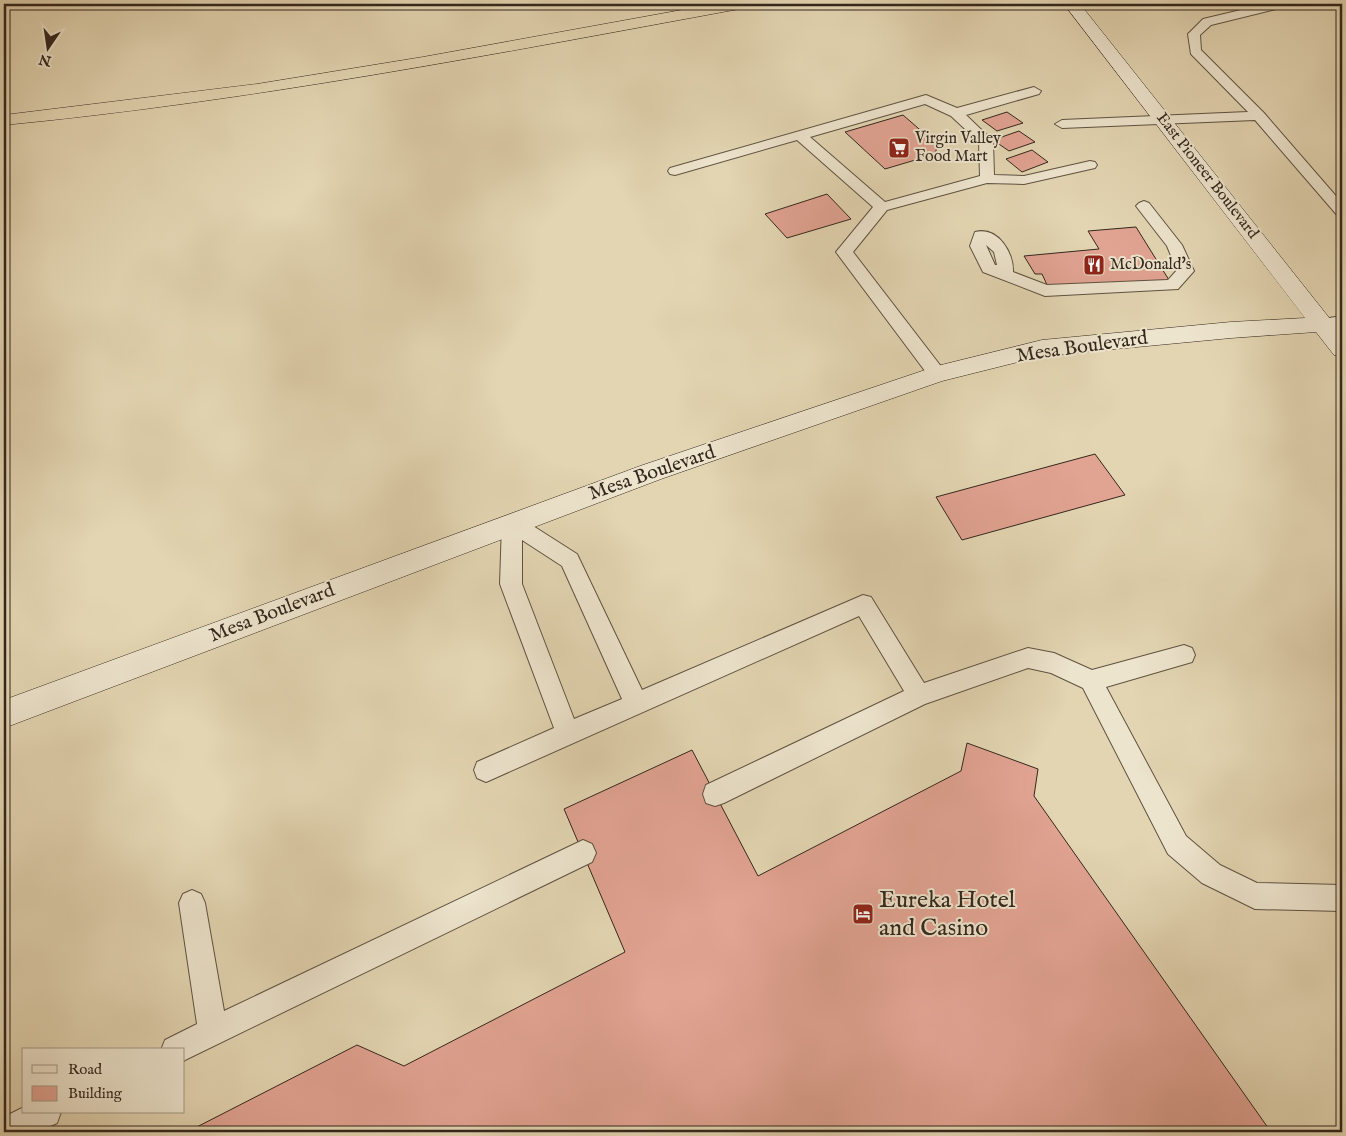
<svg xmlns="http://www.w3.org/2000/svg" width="1346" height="1136" viewBox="0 0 1346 1136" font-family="'IM FELL English',serif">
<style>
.building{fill:#e1a392;stroke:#33271d}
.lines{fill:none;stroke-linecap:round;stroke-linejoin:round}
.lane-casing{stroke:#5f5242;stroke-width:2}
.secondary-casing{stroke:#33271d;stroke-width:1}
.highway-casing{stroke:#33271d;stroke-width:1}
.lane{fill:#ede4cd;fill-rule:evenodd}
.secondary{fill:#ede4cd;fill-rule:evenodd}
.highway{fill:#e3d5b2;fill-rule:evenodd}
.labels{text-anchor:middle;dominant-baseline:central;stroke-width:4;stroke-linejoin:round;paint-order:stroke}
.far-poi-label{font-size:16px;fill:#33271d;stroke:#ede4cd;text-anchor:start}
.far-street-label{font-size:16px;fill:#33271d;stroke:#ede4cd}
.street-label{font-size:20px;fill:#33271d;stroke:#ede4cd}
.near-poi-label{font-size:24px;fill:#33271d;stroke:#ede4cd;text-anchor:start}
</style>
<rect width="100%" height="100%" fill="#e3d5b2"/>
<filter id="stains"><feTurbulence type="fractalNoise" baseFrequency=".004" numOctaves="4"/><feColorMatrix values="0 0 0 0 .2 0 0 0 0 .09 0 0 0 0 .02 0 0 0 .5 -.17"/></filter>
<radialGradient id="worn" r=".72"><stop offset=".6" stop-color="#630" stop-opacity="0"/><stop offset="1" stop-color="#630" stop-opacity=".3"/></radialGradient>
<g class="building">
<polygon points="1007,112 1023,123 997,131 982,120"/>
<polygon points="903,115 926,135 939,138 934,159 922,158 885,169 845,132"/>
<polygon points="1019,131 1035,142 1009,151 993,140"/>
<polygon points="1032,150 1048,162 1022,172 1006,159"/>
<polygon points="827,194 851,219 787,238 765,214"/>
<polygon points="1136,227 1169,280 1048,287 1042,274 1035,274 1024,256 1099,249 1088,231"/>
<polygon points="1095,454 1125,495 962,540 936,497"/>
<polygon points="967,743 1038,769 1034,796 1271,1132 187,1132 357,1045 404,1066 625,952 564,809 692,750 758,876 961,771"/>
</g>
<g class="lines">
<g class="lane-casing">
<g id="lane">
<polygon points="1266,4 1286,4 1284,7 1211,25 1200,35 1201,50 1264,113 1342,203 1342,217 1337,215 1255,120 1062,128 1055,124 1062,120 1248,112 1191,54 1188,34 1203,19"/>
<path d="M1034 87 1041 91 1039 94 966 115 993 141 994 175 1024 176 1090 161 1095 162 1097 165 1095 168 1024 184 987 183 887 210 853 252 943 369 946 374 943 379 937 380 931 379 836 252 873 207 797 140 675 175 670 174 668 171 670 168 926 95 957 108ZM925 104 951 116 979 142 980 176 885 202 810 137Z"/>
<path d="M1144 201 1149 203 1182 245 1194 271 1178 289 1045 296 983 272 970 246 975 232C998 226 1014 253 1013 272L1047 285 1168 280 1177 270 1167 246 1136 206 1139 203ZM986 245 994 252 997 265H995Z"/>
<polygon points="1342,316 1342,328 1322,330 1316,328 1313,324 1316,320"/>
<path d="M512 515 519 517 577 554 642 690 863 595 871 597 924 683 1028 648 1054 653 1092 670 1184 645 1192 648 1195 655 1192 662 1106 687 1186 836 1220 865 1257 883 1342 885V911L1255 909 1202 883 1168 854 1083 688 1051 673 1028 668 925 704 724 803 715 806 706 803 703 794 706 785 904 691 859 616 495 778 486 782 477 778 474 770 477 762 554 728 500 584 502 523 505 517ZM522 540 562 566 622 699 574 719 522 584Z"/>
<polygon points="583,840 592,844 596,853 592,862 185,1060 184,1061 184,1050 161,1050 165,1040 197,1024 179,903 183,894 192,890 201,894 205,903 224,1011"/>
<polygon points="24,1107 24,1112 61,1112 57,1123 37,1132 4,1132 4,1117"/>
</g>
</g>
<g class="secondary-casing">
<polygon id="secondary" points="1064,4 1080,4 1342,334 1342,357 1334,355 1316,332 1231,338 1042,356 942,381 661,479 4,728 4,700 643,465 937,366 1042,340 1231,322 1305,318"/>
</g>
<g class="highway-casing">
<path id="highway" d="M715 4H747L744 7 739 9C495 54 251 101 4 125V115L257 84 423 57Z"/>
</g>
<use href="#lane" class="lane"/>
<use href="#secondary" class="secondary"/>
<use href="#highway" class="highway"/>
</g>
<defs>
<g id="supermarket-square" transform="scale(1.125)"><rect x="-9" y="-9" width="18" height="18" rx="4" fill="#8f2418" stroke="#ede4cd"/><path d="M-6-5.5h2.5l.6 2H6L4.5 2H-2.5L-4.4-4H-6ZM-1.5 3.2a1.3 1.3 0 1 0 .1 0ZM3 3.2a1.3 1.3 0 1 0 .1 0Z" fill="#fff"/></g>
<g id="restaurant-square" transform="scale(1.125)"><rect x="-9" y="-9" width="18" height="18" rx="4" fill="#8f2418" stroke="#ede4cd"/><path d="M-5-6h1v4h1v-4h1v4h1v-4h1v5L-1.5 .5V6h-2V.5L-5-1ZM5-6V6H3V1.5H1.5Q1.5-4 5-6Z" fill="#fff"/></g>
<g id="hotel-square" transform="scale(1.125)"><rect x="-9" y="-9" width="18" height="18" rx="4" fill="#8f2418" stroke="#ede4cd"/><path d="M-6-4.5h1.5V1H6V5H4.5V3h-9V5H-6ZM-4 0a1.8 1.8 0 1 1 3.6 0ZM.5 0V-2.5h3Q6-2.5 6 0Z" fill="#fff"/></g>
</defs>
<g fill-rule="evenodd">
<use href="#supermarket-square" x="899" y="148"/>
<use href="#restaurant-square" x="1094" y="265"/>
<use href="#hotel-square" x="863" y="914"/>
</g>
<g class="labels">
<g class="far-poi-label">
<text x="915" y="139">Virgin Valley<tspan x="915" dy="18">Food Mart</tspan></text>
<text x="1110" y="265">McDonald's</text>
</g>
<g class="far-street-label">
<text transform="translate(1207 176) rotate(52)">East Pioneer Boulevard</text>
</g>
<g class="street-label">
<text transform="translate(1082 347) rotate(-8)">Mesa Boulevard</text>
<text transform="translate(652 473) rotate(-19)">Mesa Boulevard</text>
<text transform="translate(272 613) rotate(-21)">Mesa Boulevard</text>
</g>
<g class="near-poi-label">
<text x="879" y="900">Eureka Hotel<tspan x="879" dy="28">and Casino</tspan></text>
</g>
</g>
<rect width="1346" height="1136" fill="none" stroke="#e3d5b2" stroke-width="20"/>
<rect x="5" y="5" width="1336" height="1126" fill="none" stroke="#33271d" stroke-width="2.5"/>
<rect x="10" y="10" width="1326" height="1116" fill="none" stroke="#33271d"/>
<rect x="22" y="1048" width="162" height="65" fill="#ede4cd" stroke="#a39887"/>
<rect x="32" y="1065" width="25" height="8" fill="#ede4cd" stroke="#a39887"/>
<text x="68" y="1074" font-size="15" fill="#33271d">Road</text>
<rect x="32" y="1086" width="25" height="15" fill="#e1a392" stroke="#a39887"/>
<text x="68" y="1098" font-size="15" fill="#33271d">Building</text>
<g transform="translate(48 48) rotate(193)" stroke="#ede4cd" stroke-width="4" paint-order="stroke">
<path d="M0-4L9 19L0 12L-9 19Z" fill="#33271d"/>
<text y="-8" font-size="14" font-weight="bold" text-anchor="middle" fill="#33271d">N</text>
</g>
<rect width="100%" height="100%" filter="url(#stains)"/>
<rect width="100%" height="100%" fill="url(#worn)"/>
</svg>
